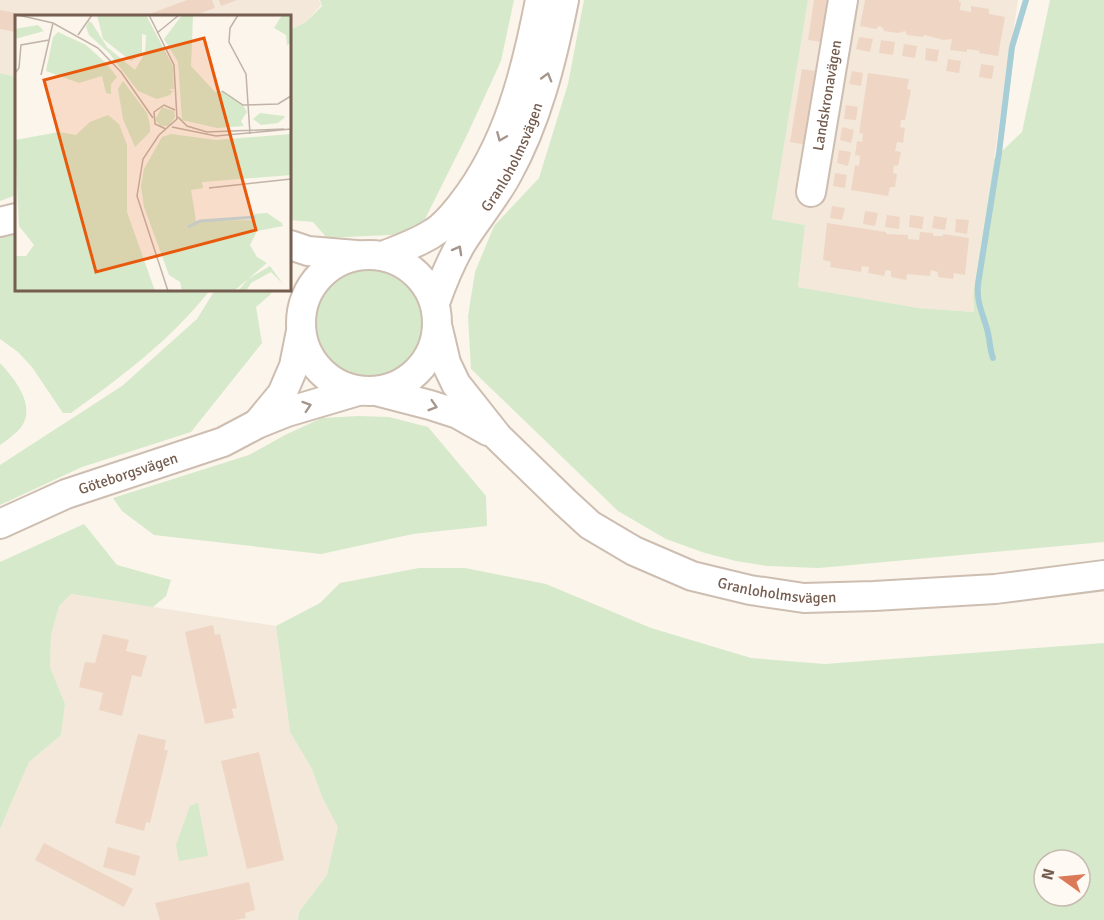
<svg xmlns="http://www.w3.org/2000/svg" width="1104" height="920" viewBox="0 0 1104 920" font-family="Signika,sans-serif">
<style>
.residential{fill:#f3e8da}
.green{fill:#d6e9ca;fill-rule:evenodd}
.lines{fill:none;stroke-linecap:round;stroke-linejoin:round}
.stream{stroke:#a7ced6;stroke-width:6}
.building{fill:#efd6c4}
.minor-casing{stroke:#cdbeb1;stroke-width:32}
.minor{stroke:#fff;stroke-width:28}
.oneway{stroke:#a5968d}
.labels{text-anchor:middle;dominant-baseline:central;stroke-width:6;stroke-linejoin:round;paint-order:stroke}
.street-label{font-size:15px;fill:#755d4f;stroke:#fef9f2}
.inset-river{fill:none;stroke:#c0dfe4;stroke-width:3}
.inset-road{fill:none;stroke:#c1b3a8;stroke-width:1.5}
.view{fill:#e8590c;fill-opacity:0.15;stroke:#e8590c;stroke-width:3}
.inset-edge{fill:none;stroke:#755d4f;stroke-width:3}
</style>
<rect width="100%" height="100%" fill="#fbf5eb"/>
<g class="residential">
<polygon points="0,0 319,0 321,5 306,22 290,30 290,16 16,16 16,77 0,73"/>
<polygon points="808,0 1018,0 973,296 974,312 918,308 798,287 805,225 772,219"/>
<polygon points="70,594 276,626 290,732 312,769 322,797 339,827 327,875 299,912 298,920 0,920 0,829 29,762 61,735 65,704 50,667 51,635 59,606"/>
</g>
<g class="green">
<polygon points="320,0 514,0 501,61 467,135 425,219 410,237 389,235 327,238 313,222 290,220 290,30 306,22 322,6"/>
<polygon points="584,0 808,0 772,219 805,225 798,287 918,308 974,312 973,296 994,159 1022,132 1050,0 1104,0 1104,542 819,568 767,566 736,561 705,553 666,539 618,511 471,369 468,316 475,272 494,226 539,178 568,84"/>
<polygon points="0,73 16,77 16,195 0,201"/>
<path d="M16 227V290H210C171 340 122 376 71 413H63L32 367 18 352 0 339V232Z"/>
<circle cx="369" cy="325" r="58"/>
<polygon points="215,290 270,290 271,294 256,307 262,343 191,432 82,467 0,505 0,465 122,386 197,319"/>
<path d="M0 363C14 378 36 405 22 426 17 433 7 440 0 445Z"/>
<polygon points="359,416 389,417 428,427 486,496 487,526 413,534 321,554 154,535 122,511 113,498 249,455 285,435 322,418"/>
<polygon points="84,524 117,565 171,580 166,596 153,607 71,594 59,606 51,635 50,667 65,704 61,735 29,762 0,829 0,562"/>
<path d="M419 568H465L546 584 651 628 751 658 825 664 1104 643V920H298L299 912 327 875 338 827 322 797 312 769 290 732 276 626 320 603 340 583ZM1044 860H1080V896H1044Z"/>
<polygon points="198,803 208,856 179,861 176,845 190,806"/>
</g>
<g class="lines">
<path class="stream" d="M993 358C990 350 990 342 988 333 984 315 976 304 978 284L999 153 1012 47 1026 0"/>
</g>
<g class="building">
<polygon points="187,0 212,0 215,8 192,16 144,16"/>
<polygon points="219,0 237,0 221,6"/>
<polygon points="814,0 835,0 828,43 808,40"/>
<polygon points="865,0 959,0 959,2 961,2 960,10 971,12 971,6 989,9 989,14 1005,17 998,56 979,53 980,51 967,49 967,52 950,50 952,39 944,40 924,35 923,37 907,35 905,31 898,33 884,31 883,28 879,26 876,29 860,26"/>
<polygon points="0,10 26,15 16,16 16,32 0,29"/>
<polygon points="859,37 873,39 870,52 856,49"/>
<polygon points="881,40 895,42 893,55 879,53"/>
<polygon points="904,44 917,46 915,58 902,56"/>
<polygon points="926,48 939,50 937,62 925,60"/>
<polygon points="948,59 961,61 959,73 946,71"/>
<polygon points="981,64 994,66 992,79 979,77"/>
<polygon points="802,69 822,72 807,145 790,142"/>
<polygon points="852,71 863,73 861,86 849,84"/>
<polygon points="868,73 909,79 907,89 911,90 905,120 901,120 900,127 905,128 903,143 897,142 895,151 901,152 898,166 894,165 893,173 897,174 895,187 890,187 888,196 851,190 855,165 859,166 860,156 855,155 857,141 862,142 863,134 859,133"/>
<polygon points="846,105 858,107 856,120 844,119"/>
<polygon points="842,127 854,130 851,143 840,140"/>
<polygon points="839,150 851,152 848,166 837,163"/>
<polygon points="835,173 847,175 845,188 833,186"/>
<polygon points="832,206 845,208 842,220 830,218"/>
<polygon points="865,211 878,213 875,226 863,224"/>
<polygon points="887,215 900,217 899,229 885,227"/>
<polygon points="910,215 924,217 922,229 909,227"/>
<polygon points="934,216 947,218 945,230 932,228"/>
<polygon points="956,219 969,220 967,234 955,232"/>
<polygon points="827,223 886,232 886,234 908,235 908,239 919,240 920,232 933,233 933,236 943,236 943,234 969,238 965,275 954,273 953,279 938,277 938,272 931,270 930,276 907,274 906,280 891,277 891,271 886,270 884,276 868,273 869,267 862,266 861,272 830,267 831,262 823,260"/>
<polygon points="213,625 215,635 220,634 237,708 232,709 234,718 205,724 185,632"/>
<polygon points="103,634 129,640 126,651 147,656 141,677 132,675 122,716 99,710 103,693 79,687 85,662 95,663"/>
<polygon points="138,734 166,740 164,750 168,750 150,823 146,822 144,831 115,823"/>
<polygon points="259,752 284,860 247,869 221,761"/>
<polygon points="44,843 133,889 124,907 35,860"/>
<polygon points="108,847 140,856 135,876 103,867"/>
<polygon points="249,882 255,910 245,913 246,918 235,920 160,920 155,903"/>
</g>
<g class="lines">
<g class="minor-casing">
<g id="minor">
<path id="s1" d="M811 192 843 0"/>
<polyline points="0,222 16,218"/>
<polyline points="290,245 308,251 356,255"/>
<circle cx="369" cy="323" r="68"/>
<path d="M383 256C400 249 418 243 433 233 445 226 454 214 462 204 508 145 526 72 540 0"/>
<path id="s2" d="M435 303C442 283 450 263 461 244 475 221 494 199 507 175 537 121 552 60 564 0"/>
<path id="s3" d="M438 329 446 363 456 384 498 437 565 502 590 525 634 551 692 576 750 590 804 598 874 596 995 589 1104 575"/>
<polyline points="376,391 430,405 458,414 488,431"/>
<polyline points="258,423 282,394 294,366 301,331"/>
<path id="s4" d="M0 524 66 494 223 442 257 424 287 412 358 391"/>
</g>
</g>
<use href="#minor" class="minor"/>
</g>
<defs><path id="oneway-chevron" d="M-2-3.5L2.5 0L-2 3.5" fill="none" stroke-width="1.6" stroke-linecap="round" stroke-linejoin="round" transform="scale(1.5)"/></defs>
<g class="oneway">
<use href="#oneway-chevron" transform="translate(547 77) rotate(-74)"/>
<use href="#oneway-chevron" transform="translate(501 137) rotate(113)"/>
<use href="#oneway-chevron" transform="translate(458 250) rotate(-61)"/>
<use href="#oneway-chevron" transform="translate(307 406) rotate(-18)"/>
<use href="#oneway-chevron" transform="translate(433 406) rotate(17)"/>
</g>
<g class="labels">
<g class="street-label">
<text stroke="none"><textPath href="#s1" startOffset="98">Landskronavägen</textPath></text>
<text stroke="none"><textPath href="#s2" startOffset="166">Granloholmsvägen</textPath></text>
<text stroke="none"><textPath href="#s4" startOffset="138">Göteborgsvägen</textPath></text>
<text stroke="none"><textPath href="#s3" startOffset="454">Granloholmsvägen</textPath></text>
</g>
</g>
<g transform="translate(15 15)">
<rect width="276" height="276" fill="#fbf5eb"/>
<path d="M82 0H131L158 51 159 74H153L158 76 155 80 142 84 123 76 94 38 74 20 71 12 74 6 77 8 92 32 120 55 130 38 131 20 127 19V39L116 46 88 24ZM167 0H178L176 51 200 77 207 76 228 90 232 97 226 106 229 111 202 113 167 105 163 47 149 24ZM267 0H276V28L272 30 271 20 259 13ZM23 10 29 16 0 24V14ZM43 17 71 30 91 48 102 62 96 69V79L91 78 87 61 64 68 31 56 38 22ZM108 66 132 98 135 110V117L120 132 108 104 103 74ZM147 92 159 96 160 102 154 111H146L140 105ZM245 98 269 101 270 102 263 108 246 110 238 104ZM93 100 104 109 112 130V197L140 276H1L0 241H11L19 230 4 211 0 125 44 117 61 120 75 107ZM156 119 201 125 276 119V160L187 167 188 173 176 175 181 206 239 205V199L252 198 267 208 268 211 242 216 235 230 242 242 252 248 219 276H167L165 267 154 260 129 192 126 171 129 154 147 122ZM255 251 268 269 256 257 236 268 231 276H223L233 264Z" fill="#d6e9ca"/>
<path class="inset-river" d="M173 212 185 206 241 202"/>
<path class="inset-road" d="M3 0 38 8 83 33 106 57 138 103M134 0 159 50 162 104 144 120 128 144 122 181 153 276M223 0 215 13 214 27 231 59 235 119M142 18 164 0M63 20 77 0M0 58 4 53 6 30 34 25M26 60 38 8M207 76 228 90 263 89 276 81M163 102 172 111 192 117 269 114M157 112 201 121 276 114M151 114 140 109 139 97 149 90 160 95M194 173 276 164"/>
<path class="view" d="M189 23 241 215 81 257 29 65Z"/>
<rect width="276" height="276" class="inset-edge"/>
</g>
<g transform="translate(1062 878) rotate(285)"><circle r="28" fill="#fef9f2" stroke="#c7bbb1" stroke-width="1.5"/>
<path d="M0-4.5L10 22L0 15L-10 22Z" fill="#dc7959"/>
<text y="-9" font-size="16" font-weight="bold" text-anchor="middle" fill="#755d4f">N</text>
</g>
</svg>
